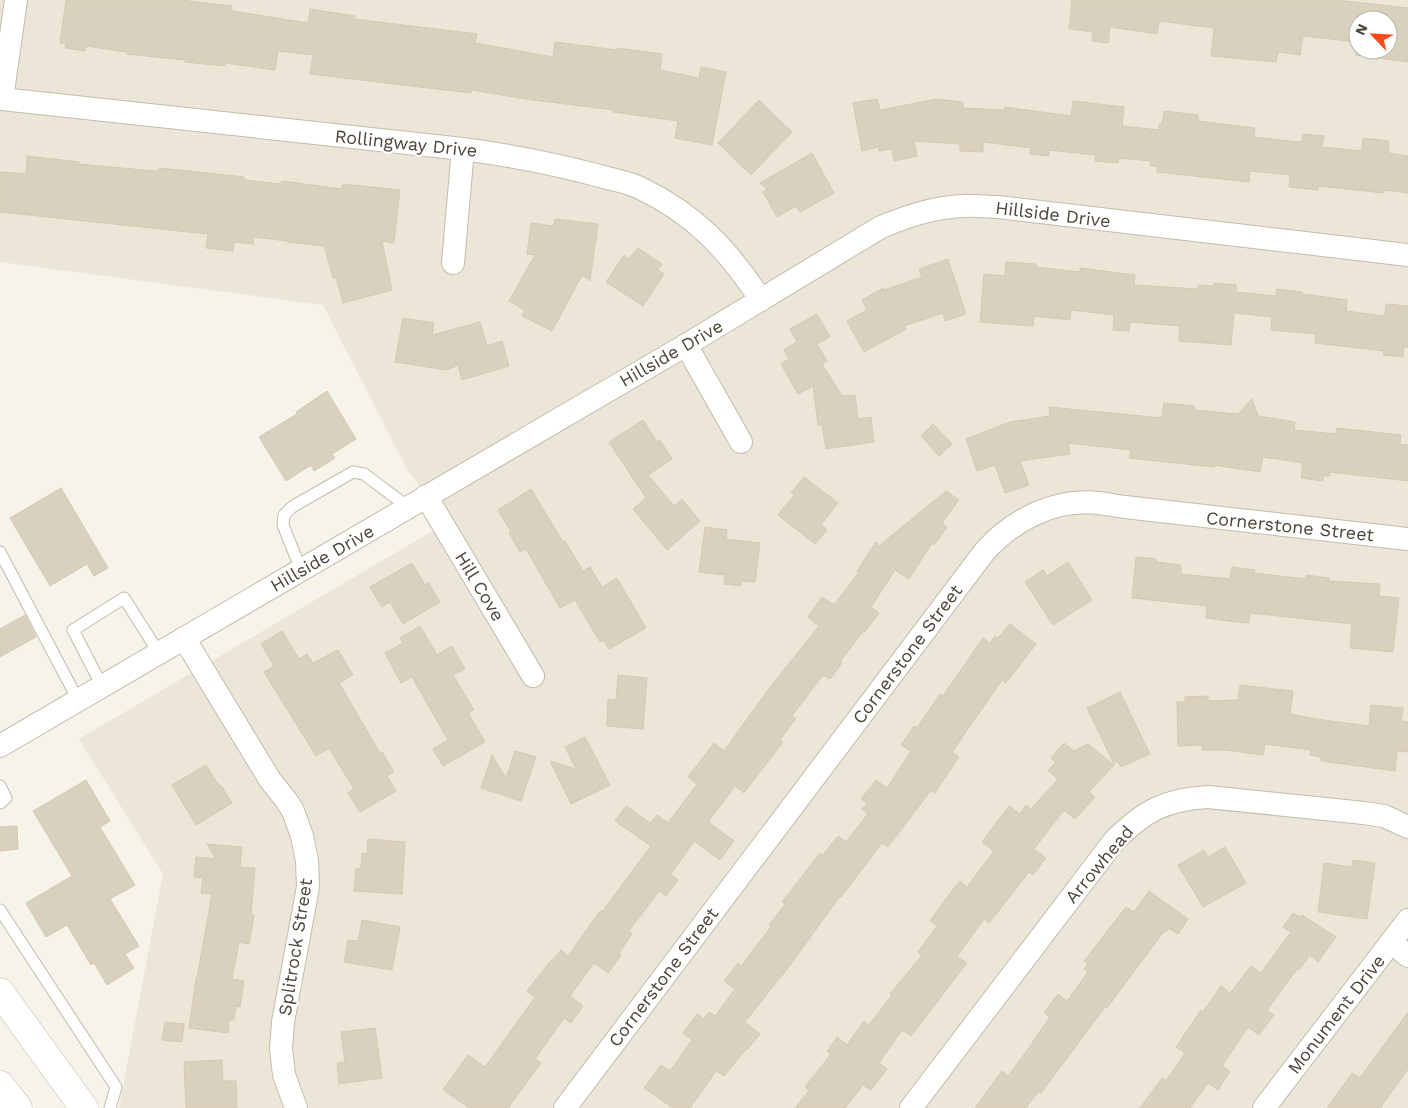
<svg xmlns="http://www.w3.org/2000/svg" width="1408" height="1108" viewBox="0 0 1408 1108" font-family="'Work Sans',sans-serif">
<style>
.residential{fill:#ebe6d7;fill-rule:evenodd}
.building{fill:#dad0be;stroke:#d5c9b0;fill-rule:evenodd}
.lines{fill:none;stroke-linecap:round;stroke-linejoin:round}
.service-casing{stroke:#c3bcab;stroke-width:13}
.minor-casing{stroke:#c3bcab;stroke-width:24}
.tertiary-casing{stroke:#c3bcab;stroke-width:29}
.service{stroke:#fff;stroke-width:11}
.minor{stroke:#fff;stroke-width:22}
.tertiary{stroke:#fff;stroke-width:28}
.labels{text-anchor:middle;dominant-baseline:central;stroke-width:4.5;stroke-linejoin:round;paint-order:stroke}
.street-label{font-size:18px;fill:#4c4537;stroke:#fff}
</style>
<rect width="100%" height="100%" fill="#f6f3ea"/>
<path class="residential" d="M0 0H1408V1108H119L163 874 79 739 448 522 408 471 323 305 0 262ZM1358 20H1388V50H1358Z"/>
<g class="building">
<polygon points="66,0 180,0 232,6 232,11 308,23 310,9 355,16 354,19 477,34 475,43 553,57 555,42 617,50 617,48 662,54 660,70 699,78 701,67 726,72 712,145 675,138 678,121 613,112 614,110 525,99 472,90 471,93 310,74 313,55 278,51 275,70 225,63 225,66 185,62 185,60 127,54 127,52 86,46 85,51 65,48 66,43 60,43"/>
<path d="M1072 0H1336L1408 8V62L1356 55 1358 42 1303 36 1300 55 1278 52 1276 62 1211 56 1214 28 1159 21 1157 34 1110 27 1108 43 1092 41 1093 32 1069 29ZM1358 20H1388V50H1358Z"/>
<polygon points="877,99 880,110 937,99 963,102 963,108 1004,110 1005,107 1071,116 1073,101 1124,107 1122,126 1159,130 1159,124 1162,124 1164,111 1198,115 1198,121 1255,128 1254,137 1299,142 1299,141 1302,142 1303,134 1324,136 1322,147 1362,151 1363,138 1389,141 1388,153 1408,156 1408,193 1384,190 1384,193 1318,186 1318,190 1289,187 1290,175 1250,171 1249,182 1157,172 1158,166 1150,166 1151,161 1119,158 1118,163 1095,161 1096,155 1049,150 1049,156 1030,154 1031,148 983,142 983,152 960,151 960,144 914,141 917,156 894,161 892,149 879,151 879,147 862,151 853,103"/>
<polygon points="759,100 792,132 751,175 718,143"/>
<polygon points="812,153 834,193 800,212 796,206 777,217 763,192 767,189 760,183"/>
<polygon points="27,156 79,162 79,164 154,171 159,171 160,168 170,169 244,177 244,180 281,184 282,181 342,189 343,184 400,190 394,243 382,241 392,290 343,303 336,277 333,278 324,246 287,242 287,241 254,237 253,244 234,242 233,251 206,248 208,234 0,212 0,172 26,174"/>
<polygon points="555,219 598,224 590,281 582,275 552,331 522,316 525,310 509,301 535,255 527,254 531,223 554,226"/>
<polygon points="638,248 662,264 658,270 664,274 643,306 606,282 624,255 629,259"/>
<polygon points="948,259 966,314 945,321 943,313 904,326 906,329 864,352 847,321 867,310 862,300 883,288 884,290 922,277 919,269"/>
<polygon points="1006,262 1036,264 1036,267 1080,272 1080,268 1135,275 1134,285 1198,289 1198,285 1214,286 1214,283 1236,285 1236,292 1276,296 1276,289 1302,292 1302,294 1347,300 1346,311 1385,316 1386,304 1408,306 1408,347 1404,347 1403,357 1383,355 1384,351 1315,343 1316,334 1271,330 1272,317 1234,313 1231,345 1179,341 1180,326 1130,322 1129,331 1113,330 1114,315 1071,310 1070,320 1034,316 1033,326 980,322 984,274 1005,276"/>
<polygon points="817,314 830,337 817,344 827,361 822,364 842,396 855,395 858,419 871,417 874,442 826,449 822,425 818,425 813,386 798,394 781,364 789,359 784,350 797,342 790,329"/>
<polygon points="403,318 434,323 432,335 480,322 487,346 502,341 509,366 462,380 458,365 447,370 395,362"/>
<polygon points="327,391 356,439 332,454 335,458 314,471 311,465 286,481 259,437 297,414 296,412"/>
<polygon points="1252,399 1258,416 1295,422 1294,430 1336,434 1337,428 1401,435 1400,444 1408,445 1408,481 1330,472 1330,476 1323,476 1323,481 1301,478 1303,463 1263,457 1260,472 1214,465 1214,467 1129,458 1131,450 1068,443 1070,454 1020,461 1029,485 1005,493 995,465 977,471 966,439 1010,422 1050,416 1049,407 1162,418 1164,403 1195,406 1194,410 1238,414"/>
<polygon points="643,420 657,442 660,440 672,459 648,475 674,506 682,499 700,521 667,550 633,509 646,498 609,442"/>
<polygon points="933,424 952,444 939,456 921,436"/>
<polygon points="804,477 838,503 821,525 827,530 815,544 778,515 794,495 791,493"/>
<polygon points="61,488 108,568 94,576 87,564 50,586 10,518"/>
<polygon points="531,489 563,542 565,541 583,571 590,567 602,587 617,578 646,628 609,649 603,640 600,642 575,600 560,608 526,549 520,552 509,533 511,532 498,510"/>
<polygon points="946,491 959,500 942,523 947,527 934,545 932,543 909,579 895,570 871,607 879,613 864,633 863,631 840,662 842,663 830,679 823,675 792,716 796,718 780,740 783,742 744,793 735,786 708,822 734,841 720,860 694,841 671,874 678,880 666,896 659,891 629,931 632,934 619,953 621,955 608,973 594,963 570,996 583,1006 571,1023 564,1018 535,1059 541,1063 508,1108 469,1108 443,1090 468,1055 485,1067 535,997 527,991 552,959 553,960 561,950 568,956 600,911 602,912 651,846 615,821 626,806 650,823 657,815 668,823 697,784 688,777 714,743 724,751 771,686 819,626 808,617 822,597 834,605 859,572 857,571 876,542 879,546"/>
<polygon points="705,527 727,530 726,539 760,543 755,582 742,581 741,586 724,584 725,575 699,572"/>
<polygon points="1136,557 1156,559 1156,562 1181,565 1181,574 1230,579 1232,567 1255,570 1254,573 1306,579 1306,575 1329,578 1329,581 1380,584 1379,596 1399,598 1393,652 1350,648 1352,624 1250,613 1249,623 1228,621 1206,618 1207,606 1132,598"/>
<polygon points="1068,562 1092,600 1053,625 1025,582 1043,570 1047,576"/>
<polygon points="412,563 425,585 428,582 440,602 403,624 390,602 382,607 370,587"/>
<polygon points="25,615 36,637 0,657 0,629"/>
<polygon points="1010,624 1036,644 1006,683 1002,680 952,752 959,757 935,793 931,790 888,847 882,843 841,897 840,896 791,964 745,1022 760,1034 748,1049 747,1048 724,1076 716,1071 690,1108 673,1108 644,1088 661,1065 670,1071 692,1040 683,1033 697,1014 704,1019 709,1012 715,1016 735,989 724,981 738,963 741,966 771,927 769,925 785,904 782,902 820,853 823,855 838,836 846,842 868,814 862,809 867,803 861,799 876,780 887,788 911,751 901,745 914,726 917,728 940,694 943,696 983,638 990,643 995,636 998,638"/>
<polygon points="420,626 437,655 452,646 465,669 453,675 474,710 468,713 485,742 443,766 433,749 448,740 412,677 401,683 385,653 403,643 400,638"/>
<polygon points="282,631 299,659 307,654 313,663 338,650 353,675 339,683 380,753 382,752 394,772 387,776 396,791 360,812 348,793 354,789 329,748 316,756 264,672 274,666 261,644"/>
<polygon points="618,675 647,678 643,729 607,726 608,699 616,700"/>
<polygon points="1240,685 1293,691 1290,714 1316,719 1369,726 1371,705 1403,708 1401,721 1408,722 1408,752 1397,751 1395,771 1321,761 1321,757 1310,755 1311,750 1265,744 1263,755 1225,750 1202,750 1202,745 1178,746 1177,702 1185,702 1185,697 1208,696 1208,701 1238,700"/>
<polygon points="1120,692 1150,754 1121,767 1117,761 1114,764 1087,708"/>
<polygon points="585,737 610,785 571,804 550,761 576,769 565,747"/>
<polygon points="1064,743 1074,751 1088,744 1114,765 1089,792 1095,797 1075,819 1064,810 1034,849 1046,858 1033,875 1029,872 989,923 984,919 957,956 967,963 911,1036 902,1030 879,1063 887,1069 871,1090 863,1085 845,1108 795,1108 809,1091 805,1087 831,1054 827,1051 837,1037 847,1045 864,1021 869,1025 892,995 890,994 922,955 918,952 937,926 930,921 948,896 960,881 967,887 994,851 982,842 1009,806 1020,814 1026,805 1031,809 1058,779 1048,771 1056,762 1051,758"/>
<polygon points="515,751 536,757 521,801 481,788 492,755 506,778"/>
<polygon points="206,765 219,786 221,785 232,803 196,825 172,785"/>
<polygon points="86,780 110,821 100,827 135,885 110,899 139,946 125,954 134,968 107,985 94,963 91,965 67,925 46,937 26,903 72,876 33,811"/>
<polygon points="17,826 18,849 0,851 0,827"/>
<polygon points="368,839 405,842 402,894 354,891 356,868 361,869 362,853 367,854"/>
<polygon points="207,844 242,847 240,867 255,868 251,914 254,915 249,944 239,942 232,979 244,981 240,1007 236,1006 234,1020 229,1020 228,1033 189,1028 196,978 197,978 212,894 201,893 203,878 194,877 196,857 216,859"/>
<polygon points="1225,847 1246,883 1203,907 1178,865 1204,850 1208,857"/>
<polygon points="1353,860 1375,863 1367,919 1318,912 1324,863 1352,867"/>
<polygon points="1149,891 1188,919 1178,934 1168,928 1166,932 1164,931 1107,1008 1105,1007 1041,1093 1038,1092 1026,1108 975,1108 1002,1071 1008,1076 1034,1041 1033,1041 1050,1017 1044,1013 1058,994 1067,1001 1088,972 1084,969 1088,964 1084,961 1126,907 1134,912"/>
<polygon points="1293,913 1300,917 1302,915 1336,937 1318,962 1310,955 1299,970 1297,969 1267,1010 1274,1015 1259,1035 1248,1027 1222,1066 1230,1071 1218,1090 1208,1083 1190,1108 1140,1108 1162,1078 1166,1081 1185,1053 1176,1047 1201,1010 1203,1012 1221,986 1230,993 1251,966 1261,973 1291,932 1283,927"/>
<polygon points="362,920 400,927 392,970 344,962 348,940 358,941"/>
<polygon points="1408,1012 1408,1069 1380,1108 1327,1108 1352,1073 1360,1078"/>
<polygon points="165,1022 184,1024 182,1042 162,1040"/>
<polygon points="375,1028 382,1078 339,1084 337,1063 345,1062 341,1032"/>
<polygon points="222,1060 223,1081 236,1081 237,1108 186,1108 184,1062"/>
</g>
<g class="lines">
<g class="service-casing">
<g id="service">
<polyline points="0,552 78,700"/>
<polyline points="301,570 283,525 284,515 292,507 353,472 364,474 408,507"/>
<polyline points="102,686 73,630 124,598 159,653"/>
<polyline points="0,786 6,798 0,803"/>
<polyline points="0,910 116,1087 110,1108"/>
</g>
</g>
<g class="minor-casing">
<g id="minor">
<path d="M16 0 2 99 463 149C509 155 555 164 600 176 613 180 628 182 640 188 695 214 728 250 761 300"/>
<polyline points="453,263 463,149"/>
<polyline points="686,345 741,442"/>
<polyline points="426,496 533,676"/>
<polyline points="184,638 270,780 286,800 293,811 302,836 307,861 308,887 283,1022 281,1048 284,1075 296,1108"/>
<path d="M0 746 686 345 881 227C908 216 934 207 963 206 975 205 987 207 998 207L1408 255"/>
<polyline points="1391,942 1408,956"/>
<path d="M565 1108 985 551C1013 520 1055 498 1098 503 1107 504 1116 506 1125 507L1408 539"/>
<path d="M911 1108 1114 841C1143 812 1165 799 1208 797L1364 813 1384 816 1408 827"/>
<polyline points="1264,1108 1408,920"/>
</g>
</g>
<g class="tertiary-casing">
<g id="tertiary">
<polyline points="0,992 84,1108"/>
<polyline points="0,1085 18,1108"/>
</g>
</g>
<use href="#service" class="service"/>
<use href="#minor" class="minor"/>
<use href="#tertiary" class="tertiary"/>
</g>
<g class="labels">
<g class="street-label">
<text transform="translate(406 143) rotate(6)">Rollingway Drive</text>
<text transform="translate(1053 214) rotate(7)">Hillside Drive</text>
<text transform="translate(671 353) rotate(-30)">Hillside Drive</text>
<text transform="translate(1290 526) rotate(6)">Cornerstone Street</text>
<text transform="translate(322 558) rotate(-30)">Hillside Drive</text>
<text transform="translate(480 586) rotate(59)">Hill Cove</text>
<text transform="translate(907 654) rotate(-53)">Cornerstone Street</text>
<text transform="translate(1099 864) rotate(-50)">Arrowhead</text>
<text transform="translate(295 947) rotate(-81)">Splitrock Street</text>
<text transform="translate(663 977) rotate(-53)">Cornerstone Street</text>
<text transform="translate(1336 1014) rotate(-52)">Monument Drive</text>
</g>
</g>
<g transform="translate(1373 35) rotate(295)"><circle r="24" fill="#ffffff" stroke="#b7b5af"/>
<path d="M0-4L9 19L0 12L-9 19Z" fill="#ff4918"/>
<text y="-8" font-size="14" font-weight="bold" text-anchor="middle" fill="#4c4537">N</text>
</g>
</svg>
